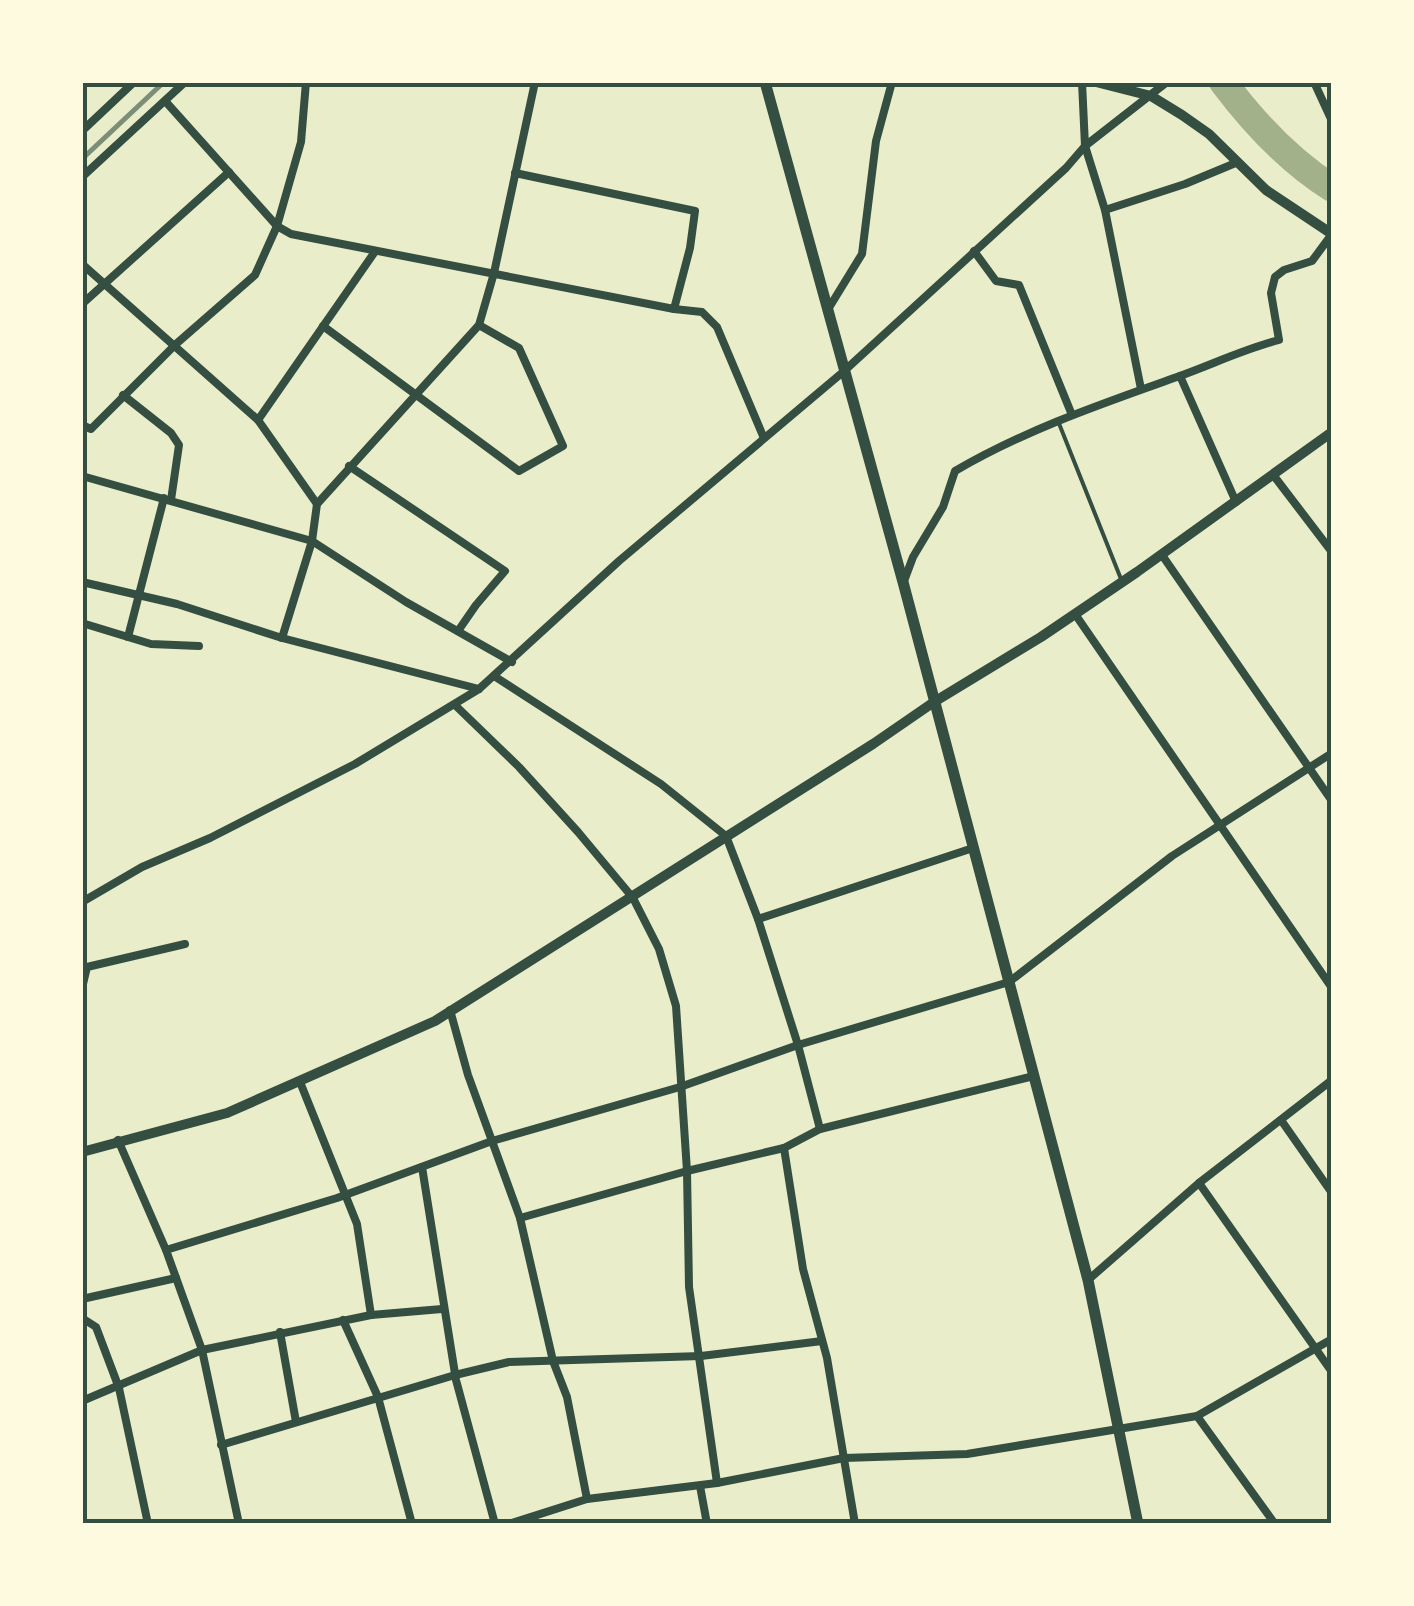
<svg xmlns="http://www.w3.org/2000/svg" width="1414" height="1606" viewBox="0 0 1414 1606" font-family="'Open Sans',sans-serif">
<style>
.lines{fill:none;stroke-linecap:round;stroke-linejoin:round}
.river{stroke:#a3b18a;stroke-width:28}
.service{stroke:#344e41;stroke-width:4}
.minor{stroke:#344e41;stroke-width:8}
.tertiary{stroke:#344e41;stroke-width:10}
.secondary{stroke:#344e41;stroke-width:11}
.rail{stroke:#7c8e77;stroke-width:5}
.neatline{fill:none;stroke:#344e41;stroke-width:4}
</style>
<rect width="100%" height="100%" fill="#e9edc9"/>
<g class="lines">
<path class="river" d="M1223 82C1253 122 1289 161 1332 188"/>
<polyline class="service" points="1058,421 1121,579"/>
<g class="minor">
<polyline points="1082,82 1085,146 1105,210 1141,389"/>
<polyline points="1314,82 1332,121"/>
<polyline points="166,102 277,226 291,234 674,309 690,248 695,211 515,173"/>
<polyline points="82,131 134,82"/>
<polyline points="82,177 185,82"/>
<polyline points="1105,210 1185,184 1238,162"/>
<polyline points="974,251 996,281 1019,285 1072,415"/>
<polyline points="82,264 258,420 317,504"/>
<polyline points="82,304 229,172"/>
<polyline points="674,309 702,312 717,327 763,436"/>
<polyline points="827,311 862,254 876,141 892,82"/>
<polyline points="323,326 519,471 563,446 519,348 479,325"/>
<polyline points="1180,376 1236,502"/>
<polyline points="123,395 171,433 179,445 171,500"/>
<polyline points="258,420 374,253"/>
<polyline points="82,425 91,429 176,344 255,275 277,226 301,142 306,82"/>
<polyline points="349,466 505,571 476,605 458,631"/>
<polyline points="82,476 312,541 406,602 512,662"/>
<polyline points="1274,476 1332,552"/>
<polyline points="1162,555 1332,801"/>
<path d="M904 581 913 557 943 507 955 471C1025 430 1101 404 1177 377 1211 365 1244 349 1279 340L1271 293 1275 277 1284 270 1312 261 1332 234"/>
<polyline points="82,582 177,604 282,638 479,689"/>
<polyline points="1075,614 1332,988"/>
<polyline points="82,623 151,644 199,646"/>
<polyline points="128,637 164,498"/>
<polyline points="282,638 312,541 317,504 479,325 494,273 535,82"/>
<polyline points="494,676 661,784 726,836 758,919 798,1045 820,1129"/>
<polyline points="82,704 82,711"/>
<polyline points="456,706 519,767 578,832 633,898 659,949 676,1006 687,1171 689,1287 717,1483"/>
<polyline points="82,902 142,867 210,838 355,764 479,689 619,561 843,372 1066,168 1085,146 1167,82"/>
<polyline points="758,919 973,848"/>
<polyline points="82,988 87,967 185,944"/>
<polyline points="450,1010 468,1075 520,1218 553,1361 567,1397 587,1499"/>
<polyline points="300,1082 357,1224 371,1315"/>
<polyline points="1281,1120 1332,1193"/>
<polyline points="118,1140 166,1250"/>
<polyline points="784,1148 803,1269 827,1358 855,1524"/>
<polyline points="422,1167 456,1380 495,1524"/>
<polyline points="1199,1183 1332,1372"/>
<polyline points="520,1218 687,1171 784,1148 820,1129 1034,1076"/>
<polyline points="1088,1280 1199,1183 1332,1080"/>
<polyline points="82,1299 176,1278"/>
<polyline points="82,1318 96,1327 119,1388 148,1524"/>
<polyline points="343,1320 378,1397 412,1524"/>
<polyline points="280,1332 296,1422"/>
<polyline points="82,1401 202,1350 371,1315 442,1309"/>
<polyline points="1197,1416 1275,1524"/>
<polyline points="221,1445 455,1375 509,1362 701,1356 822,1341"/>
<polyline points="700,1486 707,1524"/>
<polyline points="239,1524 202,1350 166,1250 337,1198 492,1141 680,1087 798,1045 1009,982 1172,856 1332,753"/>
<polyline points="509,1524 587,1499 717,1483 844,1458 967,1454 1197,1416 1332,1339"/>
</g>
<g class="tertiary">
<polyline points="1096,82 1151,96 1182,115 1209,134 1266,190 1332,234"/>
<polyline points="82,1152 227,1113 435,1021 873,744 934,702 1041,637 1137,572 1332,432"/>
</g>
<polyline class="secondary" points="765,82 903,582 1088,1280 1138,1524"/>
<polyline class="rail" points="82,159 164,82"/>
</g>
<rect width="1414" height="1606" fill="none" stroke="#fefae0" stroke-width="170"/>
<rect x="85" y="85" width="1244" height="1436" class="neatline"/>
</svg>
